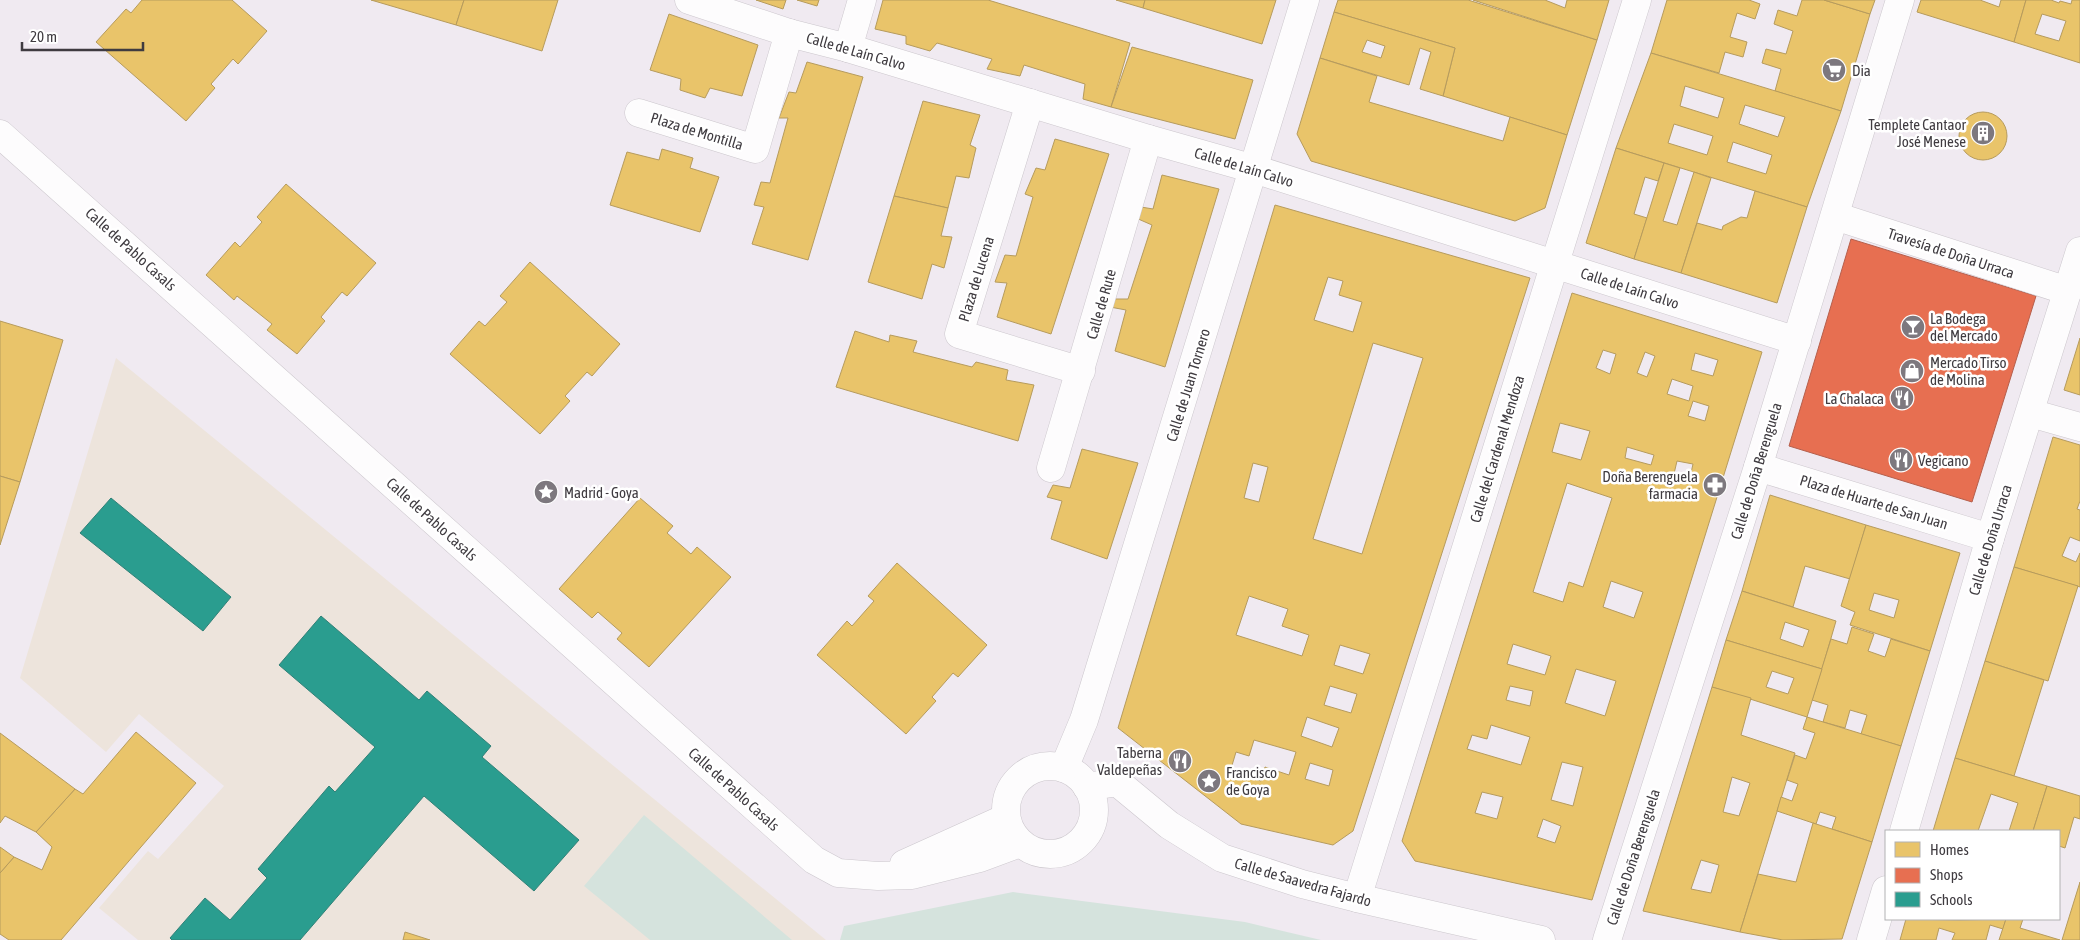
<svg xmlns="http://www.w3.org/2000/svg" width="2080" height="940" viewBox="0 0 2080 940" font-family="'Asap Condensed',sans-serif">
<style>
.education{fill:#ede4dc}
.green{fill:#d5e3dd}
.homes{fill:#e9c46a;stroke:#b69b5d;fill-rule:evenodd}
.shops{fill:#e76f51;stroke:#b55f4c}
.schools{fill:#2a9d8f;stroke:#308077}
.lines{fill:none;stroke-linecap:round;stroke-linejoin:round}
.minor-casing{stroke:#ccc7cd;stroke-width:29}
.minor{stroke:#fdfcfd;stroke-width:28}
.labels{text-anchor:middle;dominant-baseline:central;stroke-width:5;stroke-linejoin:round;paint-order:stroke}
.street-label{font-size:15px;fill:#3f3b40;stroke:#fff}
.poi-label{font-size:15px;fill:#3f3b40;stroke:#fff;text-anchor:start}
</style>
<rect width="100%" height="100%" fill="#f0eaf1"/>
<polygon class="education" points="116,358 826,940 430,940 405,933 403,940 138,940 99,908 148,851 158,859 224,786 139,714 106,752 20,678"/>
<g class="green">
<polygon points="644,815 792,940 650,940 584,886"/>
<polygon points="1013,892 1245,922 1321,940 840,940 844,926"/>
</g>
<g class="homes">
<polygon points="142,0 232,0 267,31 238,64 233,59 211,84 215,88 186,121 96,42 126,9 131,13"/>
<polygon points="371,0 464,0 456,25"/>
<polygon points="464,0 558,0 542,51 456,25"/>
<polygon points="756,0 786,0 783,9"/>
<polygon points="797,0 819,0 817,6"/>
<polygon points="883,0 988,0 1130,43 1111,107 1083,99 1085,84 1024,65 1020,76 987,69 992,59 937,43 930,51 906,44 906,36 875,29"/>
<polygon points="1116,0 1145,0 1143,8"/>
<polygon points="1145,0 1276,0 1262,44 1143,8"/>
<polygon points="1338,0 1468,0 1597,40 1567,135 1443,96 1455,48 1334,12"/>
<polygon points="1473,0 1545,0 1565,8 1567,0 1609,0 1597,40"/>
<polygon points="1667,0 1749,0 1760,4 1755,19 1737,13 1730,37 1747,42 1743,57 1725,52 1719,73 1651,53"/>
<polygon points="1802,0 1824,0 1870,14 1841,111 1775,91 1781,69 1762,63 1766,49 1786,54 1793,31 1774,24 1778,10 1797,16"/>
<polygon points="1824,0 1875,0 1870,14"/>
<polygon points="1921,0 1980,0 1999,7 2001,0 2026,0 2014,42 1917,12"/>
<path d="M2026 0H2051L2059 3 2060 1 2071 4 2072 0H2080V63L2014 42ZM2042 14 2066 21 2059 41 2035 34Z"/>
<path d="M1334 12 1455 48 1443 96 1420 89 1431 52 1420 48 1409 85 1320 58ZM1367 40 1385 46 1381 58 1362 52Z"/>
<polygon points="669,14 758,45 742,96 710,88 705,98 680,90 681,79 650,70"/>
<polygon points="1132,47 1253,80 1235,139 1111,107"/>
<path d="M1651 53 1841 111 1807 207 1616 148ZM1685 86 1724 98 1718 118 1680 106ZM1745 105 1785 117 1778 137 1739 124ZM1674 124 1713 136 1707 155 1668 143ZM1733 142 1772 155 1766 174 1727 162Z"/>
<polygon points="1320,58 1377,76 1369,102 1503,141 1510,117 1567,135 1545,208 1515,221 1311,161 1297,134"/>
<polygon points="807,62 863,77 808,260 752,244 764,207 754,205 761,182 770,183 788,118 779,118 789,92 796,93"/>
<polygon points="923,101 980,115 970,145 976,148 969,178 956,176 948,208 894,196"/>
<circle cx="1983" cy="136" r="24"/>
<polygon points="1055,139 1109,154 1051,334 997,317 1007,283 995,282 1005,255 1016,256 1033,197 1025,194 1036,168 1045,170"/>
<polygon points="1616,148 1664,163 1658,181 1645,177 1634,214 1647,218 1634,259 1586,243"/>
<polygon points="662,149 693,158 690,168 719,177 700,232 610,205 627,152 659,160"/>
<polygon points="1664,163 1680,168 1663,221 1677,225 1694,172 1711,178 1681,273 1634,259"/>
<polygon points="1162,175 1219,189 1165,367 1115,351 1126,310 1110,307 1112,299 1128,299 1152,225 1136,218 1141,207 1153,209"/>
<polygon points="286,184 376,263 347,296 342,292 321,317 325,321 297,354 267,330 272,324 237,296 234,300 206,275 235,242 240,247 262,222 257,217"/>
<polygon points="1755,191 1807,207 1777,303 1681,273 1697,223 1722,230 1723,226 1741,217 1747,218"/>
<polygon points="894,196 948,208 941,236 952,237 944,268 932,264 922,299 868,282"/>
<path d="M1275 205 1530 278 1353 831 1333 845 1241 824 1118 728ZM1328 277 1343 281 1339 295 1362 302 1353 332 1314 320ZM1373 343 1423 358 1362 554 1313 539ZM1253 463 1268 467 1259 502 1244 498ZM1249 596 1288 609 1282 626 1309 635 1302 656 1236 635ZM1340 645 1370 654 1363 674 1334 665ZM1330 686 1357 694 1351 713 1324 705ZM1307 717 1339 728 1332 747 1301 736ZM1254 740 1296 752 1289 775 1265 767 1261 781 1230 772 1236 752 1249 756ZM1310 763 1333 770 1329 786 1305 779Z"/>
<polygon points="530,262 620,344 592,376 587,372 565,396 570,401 540,434 450,354 479,321 485,326 507,302 500,296"/>
<path d="M1572 293 1762 352 1592 900 1415 861 1402 841ZM1603 350 1616 354 1610 374 1596 368ZM1645 352 1655 356 1647 377 1637 373ZM1695 353 1718 360 1713 376 1691 370ZM1672 379 1693 386 1689 401 1667 394ZM1693 401 1709 406 1705 421 1688 416ZM1560 423 1590 431 1581 460 1552 452ZM1627 447 1654 455 1651 465 1625 458ZM1677 461 1693 464 1689 482 1673 478ZM1567 483 1612 498 1583 587 1569 582 1563 602 1533 592ZM1611 581 1643 592 1634 618 1603 607ZM1513 644 1551 656 1545 675 1507 664ZM1576 669 1616 681 1605 716 1565 703ZM1510 686 1533 691 1530 706 1506 700ZM1491 725 1530 737 1521 765 1467 749 1472 735 1487 739ZM1562 762 1583 767 1573 806 1551 800ZM1482 792 1503 797 1497 819 1475 813ZM1543 819 1561 826 1555 843 1537 837Z"/>
<polygon points="0,321 63,340 20,482 0,476"/>
<polygon points="855,331 889,342 890,335 917,341 913,352 972,367 976,362 1008,370 1006,380 1034,385 1018,441 836,387"/>
<polygon points="2080,338 2080,395 2064,390"/>
<polygon points="2053,437 2080,445 2080,501 2077,509 2080,510 2080,541 2070,537 2062,556 2076,562 2080,553 2080,587 2014,567"/>
<polygon points="1082,449 1138,463 1107,559 1051,539 1062,501 1047,497 1053,485 1070,488"/>
<polygon points="0,476 20,482 0,545"/>
<polygon points="1770,495 1866,525 1850,579 1805,566 1793,607 1742,591"/>
<polygon points="640,498 673,526 667,533 691,554 697,547 731,577 649,667 617,639 622,633 598,612 592,618 559,589"/>
<path d="M1866 525 1960 553 1930 651 1850 625 1855 612 1841 606ZM1874 593 1899 600 1894 618 1869 610Z"/>
<polygon points="897,563 987,645 958,677 953,673 932,697 936,701 906,734 817,655 847,621 852,626 874,601 868,596"/>
<polygon points="2014,567 2078,586 2048,681 1985,661"/>
<path d="M1742 591 1836 621 1822 669 1726 640ZM1785 622 1809 630 1803 647 1780 639Z"/>
<polygon points="1852,627 1874,634 1868,651 1885,657 1891,639 1930,651 1901,746 1861,734 1867,715 1850,710 1845,728 1823,722 1828,705 1812,700 1831,639 1847,644"/>
<path d="M1726 640 1822 669 1807 717 1712 687ZM1772 671 1794 678 1788 694 1766 687Z"/>
<polygon points="1985,661 2044,680 2014,776 1955,758"/>
<path d="M1712 687 1751 698 1741 735 1795 753 1740 932 1643 911ZM1732 777 1750 783 1739 816 1723 812ZM1701 860 1719 865 1711 893 1691 889Z"/>
<polygon points="1807,717 1901,746 1872,842 1832,829 1836,817 1820,812 1816,824 1777,811 1781,797 1792,801 1798,784 1787,780 1795,755 1806,759 1815,733 1803,729"/>
<polygon points="136,732 196,783 61,940 9,940 0,934 0,873 14,857 42,870 52,847 36,832 75,789 83,794"/>
<polygon points="0,733 75,789 36,832 5,816 0,823"/>
<polygon points="1955,758 2047,786 2033,831 2009,831 2018,803 1991,794 1978,831 1933,831"/>
<polygon points="2047,786 2080,796 2080,819 2074,817 2065,848 2059,846 2059,831 2033,831"/>
<polygon points="1813,823 1872,842 1842,939 1783,940 1740,932 1758,874 1796,882"/>
<polygon points="0,847 14,857 0,873"/>
<polygon points="2080,882 2080,940 2062,940"/>
<polygon points="1906,919 1959,920 2006,919 2003,929 1990,925 1986,940 1952,940 1955,933 1939,928 1936,940 1900,940"/>
<polygon points="2006,919 2023,919 2020,928 2060,940 1999,940"/>
<polygon points="405,932 430,940 403,940"/>
</g>
<polygon class="shops" points="1851,239 2036,296 1972,502 1789,446"/>
<g class="schools">
<polygon points="111,498 231,597 203,631 80,533"/>
<polygon points="321,616 419,700 427,691 491,746 482,757 579,840 534,891 424,796 300,940 172,940 170,938 205,898 230,920 267,878 258,869 329,786 335,792 375,747 279,665"/>
</g>
<g class="lines">
<g class="minor-casing">
<g id="minor">
<polyline points="689,0 789,33 848,48 1148,139 1254,169 1797,341"/>
<polyline points="848,48 862,0"/>
<polyline points="1030,103 959,334 1081,371"/>
<polyline points="639,113 755,149 789,33"/>
<polyline points="0,134 814,860 838,873 878,876 912,875 980,858 1020,843"/>
<polyline points="1835,216 2068,291"/>
<polyline points="2030,413 2080,427"/>
<polyline points="1758,467 1990,538"/>
<polyline points="1051,468 1148,139"/>
<circle cx="1050" cy="810" r="44"/>
<polyline points="1064,768 1084,720 1305,0"/>
<polyline points="1087,787 1117,782 1169,825 1222,858 1302,884 1357,898 1541,940"/>
<polyline points="1904,831 1990,538 2080,251"/>
<polyline points="904,864 1006,818"/>
<polyline points="1357,898 1637,0"/>
<polyline points="1607,940 1758,467 1900,0"/>
<polyline points="1871,940 1886,890"/>
</g>
</g>
<use href="#minor" class="minor"/>
</g>
<defs>
<g id="supermarket-disc" transform="scale(1.25)"><circle r="9.5" fill="#7d787e" stroke="#fff"/><path d="M-6-5.5h2.5l.6 2H6L4.5 2H-2.5L-4.4-4H-6ZM-1.5 3.2a1.3 1.3 0 1 0 .1 0ZM3 3.2a1.3 1.3 0 1 0 .1 0Z" fill="#fff"/></g>
<g id="building-disc" transform="scale(1.25)"><circle r="9.5" fill="#7d787e" stroke="#fff"/><path d="M-4-6H4V6H1V3H-1V6H-4ZM-2.5-4.3h1.7v1.8h-1.7ZM.8-4.3h1.7v1.8H.8ZM-2.5-1h1.7V.8h-1.7ZM.8-1h1.7V.8H.8Z" fill="#fff"/></g>
<g id="bar-disc" transform="scale(1.25)"><circle r="9.5" fill="#7d787e" stroke="#fff"/><path d="M-6-5H6L.8 .8V4.5H3.5V6h-7V4.5H-.8V.8Z" fill="#fff"/></g>
<g id="shop-disc" transform="scale(1.25)"><circle r="9.5" fill="#7d787e" stroke="#fff"/><path d="M-5-2.5h2.3a2.7 3.5 0 0 1 5.4 0H5L5.5 6h-11ZM-1.5-2.5h3a1.5 2.3 0 0 0-3 0Z" fill="#fff"/></g>
<g id="restaurant-disc" transform="scale(1.25)"><circle r="9.5" fill="#7d787e" stroke="#fff"/><path d="M-5-6h1v4h1v-4h1v4h1v-4h1v5L-1.5 .5V6h-2V.5L-5-1ZM5-6V6H3V1.5H1.5Q1.5-4 5-6Z" fill="#fff"/></g>
<g id="pharmacy-disc" transform="scale(1.25)"><circle r="9.5" fill="#7d787e" stroke="#fff"/><path d="M-2-6h4v4h4v4h-4v4h-4v-4h-4v-4h4Z" fill="#fff"/></g>
<g id="sight-disc" transform="scale(1.25)"><circle r="9.5" fill="#7d787e" stroke="#fff"/><path d="M0-6L1.8-2.2L6-1.7L2.9 1.2L3.7 5.4L0 3.3L-3.7 5.4L-2.9 1.2L-6-1.7L-1.8-2.2Z" fill="#fff"/></g>
</defs>
<g fill-rule="evenodd">
<use href="#supermarket-disc" x="1834" y="70"/>
<use href="#building-disc" x="1983" y="133"/>
<use href="#bar-disc" x="1913" y="327"/>
<use href="#shop-disc" x="1912" y="371"/>
<use href="#restaurant-disc" x="1902" y="398"/>
<use href="#restaurant-disc" x="1901" y="460"/>
<use href="#pharmacy-disc" x="1715" y="485"/>
<use href="#sight-disc" x="546" y="492"/>
<use href="#restaurant-disc" x="1180" y="761"/>
<use href="#sight-disc" x="1209" y="781"/>
</g>
<g class="labels">
<g class="street-label">
<text transform="translate(856 51) rotate(16)">Calle de Laín Calvo</text>
<text transform="translate(697 131) rotate(17)">Plaza de Montilla</text>
<text transform="translate(1244 167) rotate(17)">Calle de Laín Calvo</text>
<text transform="translate(131 249) rotate(42)">Calle de Pablo Casals</text>
<text transform="translate(1951 253) rotate(18)">Travesía de Doña Urraca</text>
<text transform="translate(976 279) rotate(-73)">Plaza de Lucena</text>
<text transform="translate(1630 288) rotate(18)">Calle de Laín Calvo</text>
<text transform="translate(1101 304) rotate(-74)">Calle de Rute</text>
<text transform="translate(1188 385) rotate(-73)">Calle de Juan Tornero</text>
<text transform="translate(1497 449) rotate(-73)">Calle del Cardenal Mendoza</text>
<text transform="translate(1756 471) rotate(-73)">Calle de Doña Berenguela</text>
<text transform="translate(1874 502) rotate(17)">Plaza de Huarte de San Juan</text>
<text transform="translate(432 519) rotate(42)">Calle de Pablo Casals</text>
<text transform="translate(1990 540) rotate(-73)">Calle de Doña Urraca</text>
<text transform="translate(734 789) rotate(42)">Calle de Pablo Casals</text>
<text transform="translate(1633 857) rotate(-72)">Calle de Doña Berenguela</text>
<text transform="translate(1303 882) rotate(16)">Calle de Saavedra Fajardo</text>
</g>
<g class="poi-label">
<text x="1852" y="70">Dia</text>
<text x="1966" y="124" text-anchor="end">Templete Cantaor<tspan x="1966" dy="17">José Menese</tspan></text>
<text x="1930" y="318">La Bodega<tspan x="1930" dy="17">del Mercado</tspan></text>
<text x="1930" y="362">Mercado Tirso<tspan x="1930" dy="17">de Molina</tspan></text>
<text x="1884" y="398" text-anchor="end">La Chalaca</text>
<text x="1918" y="460">Vegicano</text>
<text x="1698" y="476" text-anchor="end">Doña Berenguela<tspan x="1698" dy="17">farmacia</tspan></text>
<text x="564" y="492">Madrid - Goya</text>
<text x="1162" y="752" text-anchor="end">Taberna<tspan x="1162" dy="17">Valdepeñas</tspan></text>
<text x="1226" y="772">Francisco<tspan x="1226" dy="17">de Goya</tspan></text>
</g>
</g>
<rect x="1885" y="830" width="175" height="90" fill="#ffffff" stroke="#b2b1b3"/>
<rect x="1895" y="842" width="25" height="15" fill="#e9c46a" stroke="#b2b1b3"/>
<text x="1930" y="855" font-size="15" fill="#3f3b40">Homes</text>
<rect x="1895" y="868" width="25" height="15" fill="#e76f51" stroke="#b2b1b3"/>
<text x="1930" y="880" font-size="15" fill="#3f3b40">Shops</text>
<rect x="1895" y="892" width="25" height="15" fill="#2a9d8f" stroke="#b2b1b3"/>
<text x="1930" y="905" font-size="15" fill="#3f3b40">Schools</text>
<path d="M22 42v8h121v-8" fill="none" stroke="#3f3b40" stroke-width="2.5"/>
<text x="30" y="42" font-size="15" fill="#3f3b40" stroke="#ffffff" stroke-width="4" paint-order="stroke">20 m</text>
</svg>
